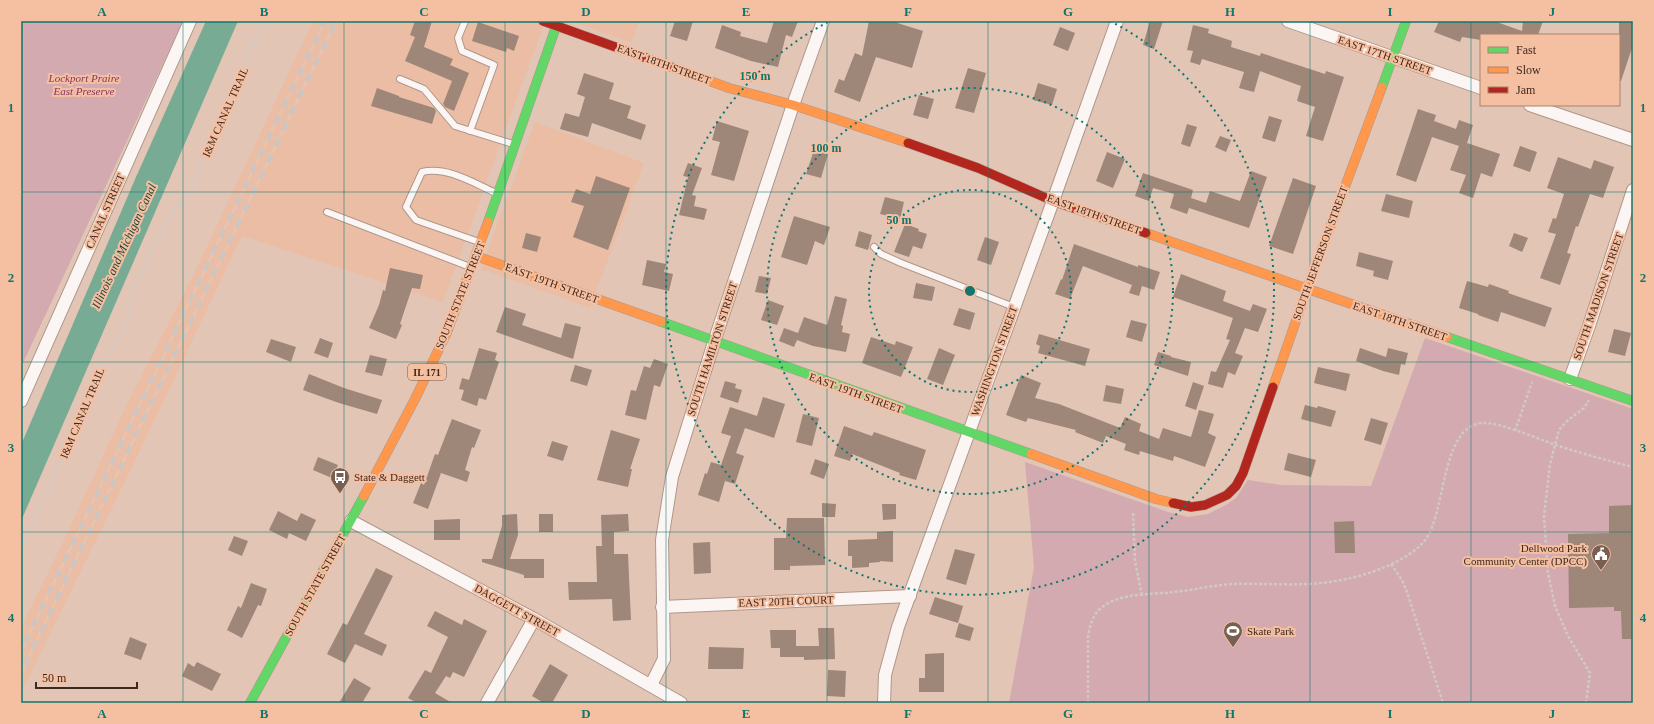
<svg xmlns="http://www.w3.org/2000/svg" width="1654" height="724" viewBox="0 0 1654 724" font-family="Georgia,serif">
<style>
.built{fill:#ebbda4}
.green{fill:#d2aaaf}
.water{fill:#78ab93}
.building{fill:#9e8678}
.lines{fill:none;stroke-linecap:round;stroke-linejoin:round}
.lane-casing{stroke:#ae978b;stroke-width:8}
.street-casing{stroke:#ae978b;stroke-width:14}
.fast-casing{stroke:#ae978b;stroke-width:10}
.slow-casing{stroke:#ae978b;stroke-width:10}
.jam-casing{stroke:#ae978b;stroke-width:10}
.path{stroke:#d2c9c4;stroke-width:2.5;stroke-dasharray:3 2;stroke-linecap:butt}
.lane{stroke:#fbf6f4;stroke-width:6}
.street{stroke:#fbf6f4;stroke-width:12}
.fast{stroke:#63d668;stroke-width:9}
.slow{stroke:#ff974d;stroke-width:9}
.jam{stroke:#b3261e;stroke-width:9}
.rail-casing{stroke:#cec5c1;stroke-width:4.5}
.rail{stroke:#f5bfa2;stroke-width:3;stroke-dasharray:9;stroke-linecap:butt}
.grid{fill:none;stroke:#0f766e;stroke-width:1;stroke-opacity:0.55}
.ring{fill:none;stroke:#0f766e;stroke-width:2;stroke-dasharray:2 4}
.labels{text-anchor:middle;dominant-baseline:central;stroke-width:4;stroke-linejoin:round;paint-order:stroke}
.shield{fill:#f5bfa2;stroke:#755646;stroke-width:1}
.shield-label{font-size:10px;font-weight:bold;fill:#3e291e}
.street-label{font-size:11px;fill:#3e291e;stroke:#f5bfa2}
.park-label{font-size:11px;font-style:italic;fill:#873561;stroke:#f5bfa2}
.poi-label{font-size:11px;fill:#3e291e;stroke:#f5bfa2;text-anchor:start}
.water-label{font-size:12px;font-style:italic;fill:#1f4538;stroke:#f5bfa2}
.centre{fill:#0f766e;stroke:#f5bfa2;stroke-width:2}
.ring-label{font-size:12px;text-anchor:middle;font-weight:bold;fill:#0f766e;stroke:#f5bfa2;stroke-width:4;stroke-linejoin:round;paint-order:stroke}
.neatline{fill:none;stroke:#0f766e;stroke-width:1.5}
.grid-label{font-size:13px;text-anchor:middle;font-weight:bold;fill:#0f766e}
</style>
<rect width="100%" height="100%" fill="#e2c5b5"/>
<g class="built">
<polygon points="313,21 545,21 443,302 242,236 131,469 21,693 21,627 66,536 126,406 195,272"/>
<polygon points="572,21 639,21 631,43"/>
<polygon points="535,122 644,163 590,308 481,269"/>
</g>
<g class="green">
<polygon points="21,21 183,21 21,367"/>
<polygon points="1425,338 1633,409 1633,703 1009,703 1034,567 1025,462 1168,512 1188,517 1208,514 1226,505 1236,498 1248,480 1281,485 1371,486"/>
</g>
<polygon class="water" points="206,21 238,21 21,521 21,445 136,177"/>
<g class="building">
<polygon points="415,21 432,21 424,47 453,59 450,65 469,73 454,111 445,107 443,104 452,81 405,61 415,37 410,35"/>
<polygon points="675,21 693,21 687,41 670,36"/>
<polygon points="774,21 798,21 792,37 786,35 778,67 751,61 715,48 722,25 741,32 740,36 767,43"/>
<polygon points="869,21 891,21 923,31 912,68 876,57 860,102 834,92 839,79 844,81 855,53 862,56"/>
<polygon points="1150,21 1163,21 1154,49 1143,45"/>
<polygon points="1439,21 1494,21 1522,31 1523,21 1543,21 1538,35 1481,35 1481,40 1462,37 1460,42 1434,32"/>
<polygon points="1619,21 1633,21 1633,45 1621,81 1619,81"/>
<polygon points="478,22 519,36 514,51 507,48 506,52 472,41"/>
<polygon points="1193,25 1209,29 1208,33 1232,41 1231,47 1260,56 1261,53 1325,74 1326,71 1344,77 1323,141 1306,136 1315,107 1297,101 1301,86 1260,71 1254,92 1239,88 1244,72 1202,59 1200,65 1190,62 1193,51 1187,50"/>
<polygon points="1060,27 1075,33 1068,51 1053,45"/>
<polygon points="968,68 986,73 974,113 955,108"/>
<polygon points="584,73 614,83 609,99 631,106 627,118 646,125 641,140 592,123 588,137 560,129 565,113 579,117 585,97 577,94"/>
<polygon points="1038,83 1057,89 1052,105 1033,100"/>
<polygon points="377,88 399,96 399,97 434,108 436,111 432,124 371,106"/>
<polygon points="919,95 934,99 928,119 913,115"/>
<polygon points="1418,109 1436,115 1434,121 1456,129 1459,120 1473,125 1467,143 1500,154 1492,177 1481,173 1473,198 1459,193 1466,175 1450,170 1459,146 1432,137 1416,182 1396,175"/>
<polygon points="1269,116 1282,120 1275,142 1262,138"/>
<polygon points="717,121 749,131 734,181 711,175 720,142 712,140"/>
<polygon points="1187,124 1197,127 1190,147 1181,144"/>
<polygon points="1220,136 1231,140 1226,152 1215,147"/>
<polygon points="1520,146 1537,152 1530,172 1513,166"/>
<polygon points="814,150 828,154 821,178 806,174"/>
<polygon points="1107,152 1125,159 1113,188 1096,181"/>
<polygon points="1558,157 1591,169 1594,160 1614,167 1603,198 1590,194 1578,227 1576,226 1567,253 1571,254 1560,285 1540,278 1556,234 1548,232 1553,218 1556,219 1564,194 1547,188"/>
<polygon points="688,163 702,168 692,195 696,196 694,206 707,209 704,220 679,215 688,177 683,176"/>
<polygon points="1251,171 1267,177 1249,228 1189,208 1187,214 1170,208 1174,194 1153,188 1149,201 1135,196 1143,173 1193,190 1191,198 1206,203 1210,191 1240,201"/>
<polygon points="596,176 630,188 608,250 573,237 584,206 571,202 576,189 590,194"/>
<polygon points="1293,178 1316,186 1293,254 1269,246"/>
<polygon points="1386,194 1413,201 1409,218 1381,211"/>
<polygon points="885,197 904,202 900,219 880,214"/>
<polygon points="794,216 830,227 824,245 815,241 807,265 781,257"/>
<polygon points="905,224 919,229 918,231 927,234 922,249 913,246 909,257 894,252"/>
<polygon points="859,231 872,235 868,250 855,246"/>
<polygon points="526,233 541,237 537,252 522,248"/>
<polygon points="1514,233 1528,238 1522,252 1509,246"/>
<polygon points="985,237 999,242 991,265 977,260"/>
<polygon points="1074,244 1138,267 1138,265 1160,272 1154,290 1142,286 1139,296 1129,293 1132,285 1083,266 1070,299 1055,294 1061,279 1062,280"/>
<polygon points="1359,252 1393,261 1388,280 1373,276 1374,271 1356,266"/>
<polygon points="647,260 666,264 664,272 673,274 669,291 642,285"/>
<polygon points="390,268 423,275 420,289 412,288 400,324 402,325 396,339 369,328 379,305 383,290 385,291"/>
<polygon points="1181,274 1226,291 1223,301 1250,311 1253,304 1267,309 1258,332 1245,328 1235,353 1243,356 1235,375 1228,372 1223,388 1208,384 1211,371 1216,372 1230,340 1226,339 1233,318 1173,297"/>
<polygon points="759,276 771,278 767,294 755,292"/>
<polygon points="1467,281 1488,287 1489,284 1509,291 1508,293 1552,308 1545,327 1501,312 1498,322 1478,315 1478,314 1459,308"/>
<polygon points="916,283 935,287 932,301 913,298"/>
<polygon points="835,296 847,299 841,325 843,326 842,332 850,334 846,352 813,346 797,340 794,347 779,341 784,328 798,333 804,317 827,325"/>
<polygon points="768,300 784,306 777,325 761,320"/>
<polygon points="505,307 526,314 522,325 561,338 565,323 581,327 573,359 496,332"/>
<polygon points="959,308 975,313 970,330 953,325"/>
<polygon points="1131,320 1147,324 1142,342 1126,337"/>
<polygon points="1614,329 1631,333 1625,356 1608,352"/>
<polygon points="1039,334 1090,349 1085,366 1038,353 1040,346 1036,344"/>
<polygon points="871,337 895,345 896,341 913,347 901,377 862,363"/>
<polygon points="320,338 333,343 328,358 314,353"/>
<polygon points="271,339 296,347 291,362 266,352"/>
<polygon points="479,348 497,353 495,360 499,362 486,400 479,398 477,406 461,400 464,390 459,389 462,378 469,380"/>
<polygon points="939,348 955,355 943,385 927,379"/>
<polygon points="1360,348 1386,357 1388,348 1408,353 1405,365 1401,364 1399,375 1383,371 1356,361"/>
<polygon points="1158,352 1171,356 1171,357 1191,362 1188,376 1154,365"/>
<polygon points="370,355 387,359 382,376 365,372"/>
<polygon points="654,359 668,364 660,387 654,385 646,420 625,415 631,390 636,391 644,366 650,368"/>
<polygon points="575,365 592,370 587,386 570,381"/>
<polygon points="1318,367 1350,374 1346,391 1314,383"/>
<polygon points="309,374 344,388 382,400 377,414 339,403 303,390"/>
<polygon points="1021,375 1041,383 1035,398 1059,404 1120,428 1125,417 1141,424 1139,431 1159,439 1163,428 1191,437 1199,410 1214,414 1208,433 1216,437 1205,467 1174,456 1173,461 1140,451 1139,455 1124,450 1126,444 1106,436 1103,443 1075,432 1076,430 1028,418 1026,422 1006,415"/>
<polygon points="725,381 736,384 735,388 742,390 738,403 720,397"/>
<polygon points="1193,382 1204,386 1196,410 1185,406"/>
<polygon points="1106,385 1124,389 1121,404 1103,401"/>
<polygon points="763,397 785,404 774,438 745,428 736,453 744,456 735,484 725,481 719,502 698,495 705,473 707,474 711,462 721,465 731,436 721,433 730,407 757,416"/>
<polygon points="1305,405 1317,408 1318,406 1336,411 1331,427 1301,419"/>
<polygon points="803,414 819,418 812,446 796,442"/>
<polygon points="1371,418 1388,423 1381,445 1364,440"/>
<polygon points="452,419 481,430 474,448 472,447 465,470 470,472 467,482 441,473 428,509 413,503 421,483 424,485 435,454 438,455"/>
<polygon points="844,426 872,436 874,432 926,450 916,480 899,475 900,473 852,454 850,461 834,456"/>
<polygon points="611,430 640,439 630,469 632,469 628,487 597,480"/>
<polygon points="552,441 568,446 563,461 547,456"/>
<polygon points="1288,453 1316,460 1311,477 1284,470"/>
<polygon points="318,457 338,465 332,478 313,470"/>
<polygon points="815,459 829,464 824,479 810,474"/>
<polygon points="822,503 836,504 835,517 822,517"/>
<polygon points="882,504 896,504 896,519 883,520"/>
<polygon points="1633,505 1633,639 1622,639 1621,611 1614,611 1614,607 1569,608 1568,534 1609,533 1609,506"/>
<polygon points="278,511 297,521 301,513 316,520 306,541 289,533 287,539 269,530"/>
<polygon points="517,514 518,535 510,559 544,559 544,578 524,578 524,575 482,562 482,559 492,559 502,526 502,515"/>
<rect x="539" y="514" width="14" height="18"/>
<polygon points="628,514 629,531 614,532 614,554 628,554 631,620 613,621 612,599 569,600 568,582 597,582 596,546 602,546 601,515"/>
<polygon points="787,518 824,518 825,565 790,566 790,570 774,570 774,538 786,538"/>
<polygon points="460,519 460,540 434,540 434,520"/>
<polygon points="1354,521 1355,553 1335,553 1334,522"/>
<polygon points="893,531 893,562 880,561 880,562 869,563 869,567 852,568 852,556 848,556 848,540 877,539 877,532"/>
<polygon points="234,536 248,541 242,556 228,550"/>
<polygon points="710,542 711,573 694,574 693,543"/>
<polygon points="955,549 975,554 966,585 946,579"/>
<polygon points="376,568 393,576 364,634 387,645 382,656 355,644 345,663 327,654 343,623 347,625"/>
<polygon points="251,583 267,589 261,606 258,605 242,638 227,630 238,606 241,608"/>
<polygon points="935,597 963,606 958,623 929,614"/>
<polygon points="435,611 462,625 464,619 487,631 464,677 453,672 450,678 446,676 435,693 452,703 417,703 408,698 425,670 431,673 448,637 427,626"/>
<polygon points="959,623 974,628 970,641 955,637"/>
<polygon points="818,628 834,628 835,659 804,660 804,657 780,657 780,648 771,648 770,630 796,630 796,646 819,646"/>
<polygon points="130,637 147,644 141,660 124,654"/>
<polygon points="709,647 744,648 743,669 708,669"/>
<polygon points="944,653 944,692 919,692 919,678 925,678 925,654"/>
<polygon points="197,662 221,674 212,691 182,676 188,663 194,667"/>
<polygon points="550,664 568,675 552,703 544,703 532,696"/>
<polygon points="828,670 846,671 845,697 827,696"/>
<polygon points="354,678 371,688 362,703 339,703"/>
</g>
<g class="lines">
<g class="lane-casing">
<g id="lane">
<polyline points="465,21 458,38 462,51 494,65 470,131"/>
<polyline points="400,79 424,89 455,126 513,144"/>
<polyline points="327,212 470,267"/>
<path d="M479 242 416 220 406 207 422 172C447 166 473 183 496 193"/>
<polyline points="874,247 881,254 901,263 1014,307"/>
</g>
</g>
<g class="street-casing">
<g id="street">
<polyline points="1288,21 1481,88"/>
<polyline points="1530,105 1633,140"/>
<polyline points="1570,379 1589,326 1633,190"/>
<polyline points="21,401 190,21"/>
<polyline points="351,521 534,619 681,703"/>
<polyline points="662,607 910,596"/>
<polyline points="651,685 664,659 662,540 672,477 714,342 793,105 823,21"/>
<polyline points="487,703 534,619"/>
<polyline points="884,703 885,675 898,627 1053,201 1117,21"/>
</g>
</g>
<g class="fast-casing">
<g id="fast">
<polyline points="1382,87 1406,21"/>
<polyline points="488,222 558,21"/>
<polyline points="662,322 1031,454"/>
<polyline points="1447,337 1633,401"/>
<polyline points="250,703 364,496"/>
</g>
</g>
<g class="slow-casing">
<g id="slow">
<polyline points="699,77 729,88 793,105 908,143"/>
<polyline points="1146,233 1447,337"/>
<polyline points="476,256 662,322"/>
<polyline points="1273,387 1307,289 1382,87"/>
<polyline points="1031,454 1156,499 1173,503"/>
<polyline points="364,496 415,399 447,332 488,222"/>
</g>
</g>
<g class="jam-casing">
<g id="jam">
<polyline points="543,21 699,77"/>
<polyline points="908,143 978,168 1053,201 1146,233"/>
<polyline points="1173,503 1191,507 1205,505 1227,495 1236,486 1243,473 1273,387"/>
</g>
</g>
<g class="path">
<polyline points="1515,431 1532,382"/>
<polyline points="1133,513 1135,561 1142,595"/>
<polyline points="21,547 78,426 90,390 104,361 124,331 129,317 134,287 164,225 199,177 205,153 219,132 263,21"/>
<polyline points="1391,564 1402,580 1407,592 1443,703"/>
<path d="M1088 703V636C1090 626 1092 616 1100 609 1119 592 1150 595 1174 592 1194 590 1213 585 1233 584 1268 583 1302 587 1336 581 1363 577 1409 562 1426 539 1446 511 1441 425 1483 423 1499 422 1536 438 1553 444 1579 453 1606 460 1633 467"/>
<polyline points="1586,703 1590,673 1568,636 1555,606 1548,573 1544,516 1550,464 1559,430 1567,421 1584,408 1589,400"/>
</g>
<use href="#lane" class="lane"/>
<use href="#street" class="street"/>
<use href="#fast" class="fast"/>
<use href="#slow" class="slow"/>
<use href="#jam" class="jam"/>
<g class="rail-casing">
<g id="rail">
<polyline points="21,651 325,21"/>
<polyline points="21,673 336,21"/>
</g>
</g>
<use href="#rail" class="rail"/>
</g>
<path class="grid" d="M183 21V703M344 21V703M505 21V703M666 21V703M827 21V703M988 21V703M1149 21V703M1310 21V703M1471 21V703M21 192H1633M21 362H1633M21 532H1633"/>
<g class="ring">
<circle cx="970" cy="291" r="101"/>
<circle cx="970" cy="291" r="203"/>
<path d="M1110 21A304 304 0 1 1 830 21"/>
</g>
<defs>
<g id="bus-pin" transform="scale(1)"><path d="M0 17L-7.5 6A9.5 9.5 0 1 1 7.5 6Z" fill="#776053" stroke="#f5bfa2"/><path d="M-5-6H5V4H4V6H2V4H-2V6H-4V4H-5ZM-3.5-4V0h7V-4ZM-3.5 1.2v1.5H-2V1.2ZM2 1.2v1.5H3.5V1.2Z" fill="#fff"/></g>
<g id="civic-pin" transform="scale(1)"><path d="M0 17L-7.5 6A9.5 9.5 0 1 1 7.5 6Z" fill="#776053" stroke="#f5bfa2"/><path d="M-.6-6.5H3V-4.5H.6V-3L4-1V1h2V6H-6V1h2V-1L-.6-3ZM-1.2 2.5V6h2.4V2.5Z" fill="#fff"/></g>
<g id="stadium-pin" transform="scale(1)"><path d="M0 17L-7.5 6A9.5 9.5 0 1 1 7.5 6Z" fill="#776053" stroke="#f5bfa2"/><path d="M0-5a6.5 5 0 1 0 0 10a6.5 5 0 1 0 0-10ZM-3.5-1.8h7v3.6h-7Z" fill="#fff"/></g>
</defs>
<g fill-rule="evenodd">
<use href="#bus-pin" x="340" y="477"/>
<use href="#civic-pin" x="1601" y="554"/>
<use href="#stadium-pin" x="1233" y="631"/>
</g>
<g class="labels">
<rect class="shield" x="408" y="364" width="38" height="16" rx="3"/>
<g class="shield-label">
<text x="427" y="372">IL 171</text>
</g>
<g class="street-label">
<text transform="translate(1385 55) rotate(19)">EAST 17TH STREET</text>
<text transform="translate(664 64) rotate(20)">EAST 18TH STREET</text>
<text transform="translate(225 112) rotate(-66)">I&amp;M CANAL TRAIL</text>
<text transform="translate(105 211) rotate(-66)">CANAL STREET</text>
<text transform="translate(1094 214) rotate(20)">EAST 18TH STREET</text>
<text transform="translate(1320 253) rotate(-70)">SOUTH JEFFERSON STREET</text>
<text transform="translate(552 283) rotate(20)">EAST 19TH STREET</text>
<text transform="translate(460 295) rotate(-68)">SOUTH STATE STREET</text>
<text transform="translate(1598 296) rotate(-71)">SOUTH MADISON STREET</text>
<text transform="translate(1400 321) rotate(19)">EAST 18TH STREET</text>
<text transform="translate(712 349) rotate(-72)">SOUTH HAMILTON STREET</text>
<text transform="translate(994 361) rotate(-70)">WASHINGTON STREET</text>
<text transform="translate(856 393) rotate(20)">EAST 19TH STREET</text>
<text transform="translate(82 413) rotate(-67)">I&amp;M CANAL TRAIL</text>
<text transform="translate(315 585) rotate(-61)">SOUTH STATE STREET</text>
<text transform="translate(786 601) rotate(-2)">EAST 20TH COURT</text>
<text transform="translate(517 610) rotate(29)">DAGGETT STREET</text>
</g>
<g class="park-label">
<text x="84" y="78">Lockport Praire<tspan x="84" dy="13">East Preserve</tspan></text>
</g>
<g class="poi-label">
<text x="354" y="477">State &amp; Daggett</text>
<text x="1587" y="548" text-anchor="end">Dellwood Park<tspan x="1587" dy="13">Community Center (DPCC)</tspan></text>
<text x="1247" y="631">Skate Park</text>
</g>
<g class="water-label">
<text transform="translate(124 246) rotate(-65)">Illinois and Michigan Canal</text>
</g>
</g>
<circle cx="970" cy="291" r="6" class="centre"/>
<g class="ring-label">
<text x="755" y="80">150 m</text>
<text x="826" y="152">100 m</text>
<text x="899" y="224">50 m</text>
</g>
<rect width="1654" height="724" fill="none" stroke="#f5bfa2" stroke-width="44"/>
<rect x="1480" y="34" width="140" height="72" fill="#f5bfa2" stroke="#ac836d"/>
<rect x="1488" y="47" width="20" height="6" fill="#63d668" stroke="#ac836d"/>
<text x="1516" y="54" font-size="12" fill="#3e291e">Fast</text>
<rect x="1488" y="67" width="20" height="6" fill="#ff974d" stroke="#ac836d"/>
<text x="1516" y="74" font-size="12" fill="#3e291e">Slow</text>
<rect x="1488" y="87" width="20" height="6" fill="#b3261e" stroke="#ac836d"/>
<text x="1516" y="94" font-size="12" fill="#3e291e">Jam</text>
<path d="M36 682v6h101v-6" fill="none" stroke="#3e291e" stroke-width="2"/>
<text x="42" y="682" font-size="12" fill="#3e291e" stroke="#f5bfa2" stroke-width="3" paint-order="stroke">50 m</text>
<rect x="22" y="22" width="1610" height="680" class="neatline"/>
<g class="grid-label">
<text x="102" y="16">A</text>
<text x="264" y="16">B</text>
<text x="424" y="16">C</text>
<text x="586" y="16">D</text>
<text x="746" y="16">E</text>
<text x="908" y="16">F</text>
<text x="1068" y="16">G</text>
<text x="1230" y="16">H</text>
<text x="1390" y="16">I</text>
<text x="1552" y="16">J</text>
<text x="11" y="112">1</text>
<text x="1643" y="112">1</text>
<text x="11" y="282">2</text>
<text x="1643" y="282">2</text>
<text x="11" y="452">3</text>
<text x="1643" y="452">3</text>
<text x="11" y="622">4</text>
<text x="1643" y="622">4</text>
<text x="102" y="718">A</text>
<text x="264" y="718">B</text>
<text x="424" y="718">C</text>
<text x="586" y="718">D</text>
<text x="746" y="718">E</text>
<text x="908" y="718">F</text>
<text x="1068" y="718">G</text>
<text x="1230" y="718">H</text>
<text x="1390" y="718">I</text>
<text x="1552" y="718">J</text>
</g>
</svg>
